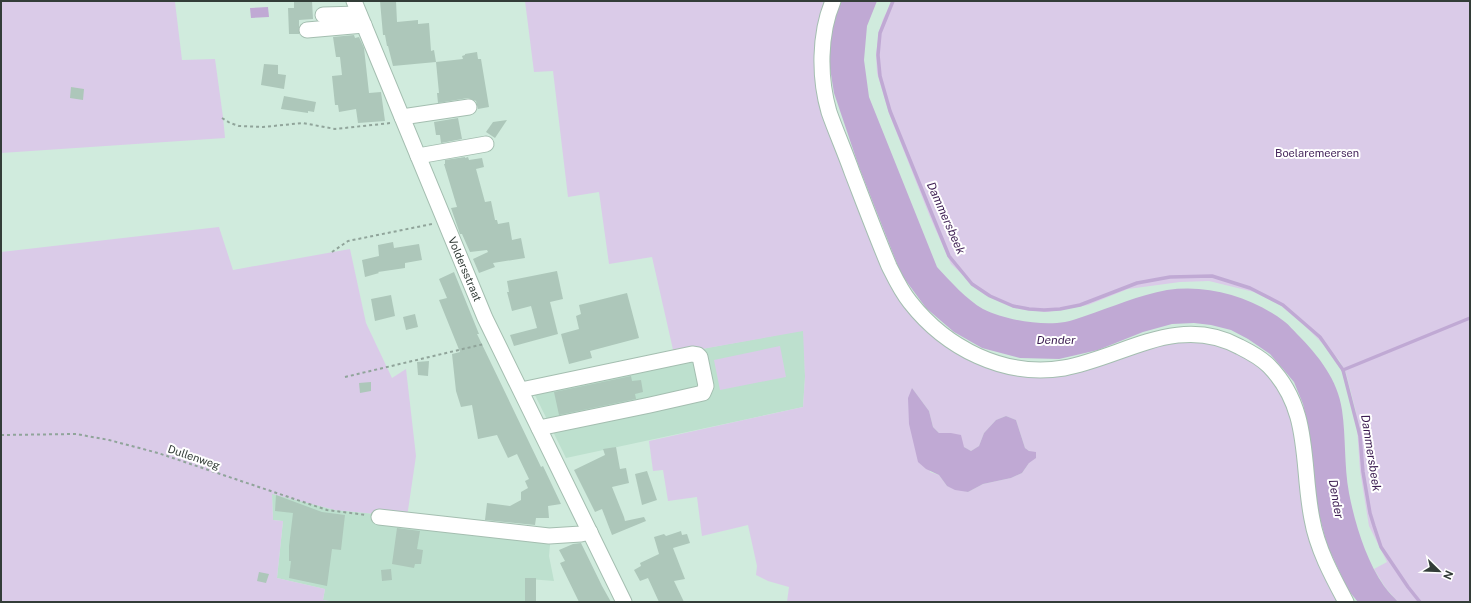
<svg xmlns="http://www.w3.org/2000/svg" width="1471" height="603" viewBox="0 0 1471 603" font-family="'Public Sans',sans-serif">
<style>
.built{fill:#bde0ce}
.green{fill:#dacbe8;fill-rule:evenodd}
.water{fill:#c0a9d4}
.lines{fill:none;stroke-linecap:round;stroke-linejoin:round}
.stream{stroke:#c0a9d4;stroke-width:3.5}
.building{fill:#adc7ba}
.minor-casing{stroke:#a4beb0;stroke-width:17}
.path{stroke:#90a49a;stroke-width:2;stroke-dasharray:3 3;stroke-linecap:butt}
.minor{stroke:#fff;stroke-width:15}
.labels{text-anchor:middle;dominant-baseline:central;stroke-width:4;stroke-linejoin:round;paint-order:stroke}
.park-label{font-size:11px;fill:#45265b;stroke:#fff}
.street-label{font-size:11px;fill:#333d38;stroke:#fff}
.water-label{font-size:12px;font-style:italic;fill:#3c1d51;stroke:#fff}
</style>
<rect width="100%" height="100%" fill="#d0ebdd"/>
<g class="built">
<polygon points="804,330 805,377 803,407 566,458 530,385 674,354"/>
<polygon points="272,493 335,510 407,517 551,534 549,556 554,581 529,579 528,602 336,602 323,600 325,589 277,578 283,521 273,520"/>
</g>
<g class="green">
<polygon points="1,1 175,2 182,60 215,59 223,117 225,138 1,153"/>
<path d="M525 1H829L817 52 883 265 963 355 984 367 1003 373 1026 377 1060 375 1178 339 1218 342 1258 364 1286 399 1340 602H787L789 587 768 581 756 575 757 566 748 525 702 536 697 497 668 501 663 470 653 471 649 441 803 407 805 377 803 331 674 354 652 257 609 264 599 192 568 197 553 71 534 72ZM912 388 929 411 933 427 939 433H951L964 447 971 451 979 446 984 433 996 420 1006 416 1016 420 1025 448 1029 451V463L1022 473 1011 478 983 484 968 492 947 486 939 475 930 472Z"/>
<polygon points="892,1 1470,1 1470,602 1398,602 1385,587 1374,569 1387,562 1369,526 1360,471 1356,412 1346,373 1339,360 1304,325 1280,305 1254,292 1209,281 1180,282 1128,289 1088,305 1047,312 1019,309 985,295 951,264 930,217 890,116 877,73 876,54 879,32 883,19"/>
<polygon points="219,227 233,270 350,249 366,323 392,378 406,369 416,456 407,517 335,510 272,494 273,520 283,521 277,578 325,589 323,600 336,602 1,602 1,252"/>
<polygon points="780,346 786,377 720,390 714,360"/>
</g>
<g class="water">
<path d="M840 1H877L867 26 864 60 869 97 937 267C950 281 967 300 983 309 1005 320 1041 326 1065 322 1071 321 1078 318 1085 316 1112 307 1139 295 1167 290 1209 284 1252 297 1285 322 1289 325 1293 330 1297 334 1318 355 1338 380 1342 410 1346 437 1344 466 1349 493 1355 524 1366 560 1384 586 1388 592 1394 597 1398 602H1358L1348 590 1327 545 1315 499 1308 426 1303 404 1294 382 1283 369 1270 354 1248 339 1231 330 1211 325 1194 323 1172 324 1143 332 1098 350 1059 359 1020 358 982 348 954 332 926 308 901 274 859 167 834 93 829 62 832 27Z"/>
<polygon points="268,7 269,17 251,18 250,8"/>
<polygon points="912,388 929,411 933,427 939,433 951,433 961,435 964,447 971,451 979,446 984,433 996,420 1006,416 1016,420 1025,448 1029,451 1036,452 1036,458 1029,463 1022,473 1011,478 983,484 968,492 955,490 947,486 939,475 926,469 918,462 909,424 908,398"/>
</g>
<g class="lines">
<g class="stream">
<polyline points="893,1 880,33 878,55 880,76 890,111 949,256 972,284 990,296 1013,306 1029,309 1044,310 1060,309 1080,305 1137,283 1170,277 1212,276 1250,288 1283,305 1320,337 1343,370 1360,436 1363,472 1370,513 1374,526 1381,547 1408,587 1420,602"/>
<polyline points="1343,370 1470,318"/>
</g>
</g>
<g class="building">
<polygon points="294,1 312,1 313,19 299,20 299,34 289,34 288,8 294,8"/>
<polygon points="380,1 396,1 397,22 418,20 418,24 429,23 431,51 434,50 436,62 393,66 388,46 387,46 385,35 383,35"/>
<polygon points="354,35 355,38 359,37 364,48 369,93 381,92 385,121 358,123 356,109 339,112 338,105 335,105 332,76 342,75 340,57 336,57 333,37"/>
<polygon points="477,52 478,59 481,59 489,107 478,109 476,101 468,98 438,103 437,93 439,93 436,62 463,59 462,56 465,55 465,54"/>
<polygon points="264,64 278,65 278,74 286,75 284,89 261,85"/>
<polygon points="71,87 84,89 83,100 70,98"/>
<polygon points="284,96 316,102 314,112 308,111 308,113 281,109"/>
<polygon points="458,118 462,139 441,143 440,135 436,135 434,122"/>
<polygon points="507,120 495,138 486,132 493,122"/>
<polygon points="465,157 465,158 468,157 469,160 482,158 484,167 476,169 485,202 491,201 495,220 497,220 498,224 509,222 512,240 521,238 525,258 493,263 495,267 479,273 473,259 488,252 487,250 470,252 462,234 460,234 451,208 457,207 444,164 445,164 445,160"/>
<polygon points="393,242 394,248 419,244 422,260 405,263 405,268 378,272 379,273 365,277 362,260 379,256 378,245"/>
<polygon points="557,271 563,299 550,302 558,334 514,346 510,335 537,328 531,306 512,311 507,292 509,292 507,281"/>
<polygon points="454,272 479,334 477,334 541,467 543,466 561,504 548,506 549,518 536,518 535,525 485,520 487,503 510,506 521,500 521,492 528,488 525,481 529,479 517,454 508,458 497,435 478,439 472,405 461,407 456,391 452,354 460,352 439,300 447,298 439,279"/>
<polygon points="627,293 639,338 590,351 592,358 569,364 561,334 579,329 576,316 581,314 579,305"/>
<polygon points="391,295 395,316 375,321 371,299"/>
<polygon points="415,314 418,327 406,330 403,317"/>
<polygon points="429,361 428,376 418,375 417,362"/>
<polygon points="631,376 632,381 641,380 643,392 635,394 636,399 559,415 554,392"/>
<polygon points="371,382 371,391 360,393 359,383"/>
<polygon points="616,447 620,469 626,468 629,483 612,487 624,517 625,521 644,517 646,521 612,535 602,509 595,512 574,470 605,455 603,449"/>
<polygon points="647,471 657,500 642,505 635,474"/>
<polygon points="276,495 322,512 345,515 341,550 332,549 327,586 289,578 291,561 289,561 289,546 293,513 275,511"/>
<polygon points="397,528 420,531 417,549 423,550 421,564 415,564 414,568 392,564"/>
<polygon points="681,531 682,535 687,534 690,543 673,548 685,579 674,581 684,602 659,602 648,578 640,581 634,570 641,566 640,563 659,554 654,537 664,534 666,536"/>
<polygon points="581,543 602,586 611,602 579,602 560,563 565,561 559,550 573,544"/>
<polygon points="391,569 392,580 382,581 381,570"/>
<polygon points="259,572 269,574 266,583 257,581"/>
<rect x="525" y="578" width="11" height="24"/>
</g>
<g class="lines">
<g class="minor-casing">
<g id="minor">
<polyline points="354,1 485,318 624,602"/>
<path d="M833 1C819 34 819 78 829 112 836 132 845 152 852 172 864 203 876 235 889 266 895 278 901 291 910 302 946 348 1004 378 1064 368 1124 357 1178 313 1240 347 1250 352 1261 358 1269 366 1312 410 1301 465 1312 519 1317 548 1332 576 1346 602"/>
<polyline points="323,15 359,14"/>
<polyline points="307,30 364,25"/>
<polyline points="402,117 469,107"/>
<polyline points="418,156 486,144"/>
<polyline points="521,390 692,354 698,355 700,357 706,386 703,393 650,405 539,428"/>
<polyline points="379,517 549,536 581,534 590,532"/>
</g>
</g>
<g class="path">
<polyline points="222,118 230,123 239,126 263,127 303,123 335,129 391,123"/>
<polyline points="332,252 348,241 432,224"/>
<polyline points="345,377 484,344"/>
<polyline points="1,435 76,434 109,440 158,453 327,510 366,515"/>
</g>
<use href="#minor" class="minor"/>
</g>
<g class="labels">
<g class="park-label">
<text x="1317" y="153">Boelaremeersen</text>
</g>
<g class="street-label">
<text transform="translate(465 269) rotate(67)">Voldersstraat</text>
<text transform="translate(194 457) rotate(19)">Dullenweg</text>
</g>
<g class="water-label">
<text transform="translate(946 218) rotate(66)">Dammersbeek</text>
<text x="1056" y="340">Dender</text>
<text transform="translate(1371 453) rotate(81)">Dammersbeek</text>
<text transform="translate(1336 499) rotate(80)">Dender</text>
</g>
</g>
<rect width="1471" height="603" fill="none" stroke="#333d38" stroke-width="4"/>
<g transform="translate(1439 571) rotate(113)" stroke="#ffffff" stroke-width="3" paint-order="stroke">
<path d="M0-3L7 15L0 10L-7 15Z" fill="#333d38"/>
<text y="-6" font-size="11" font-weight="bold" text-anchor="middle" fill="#333d38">N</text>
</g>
</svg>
